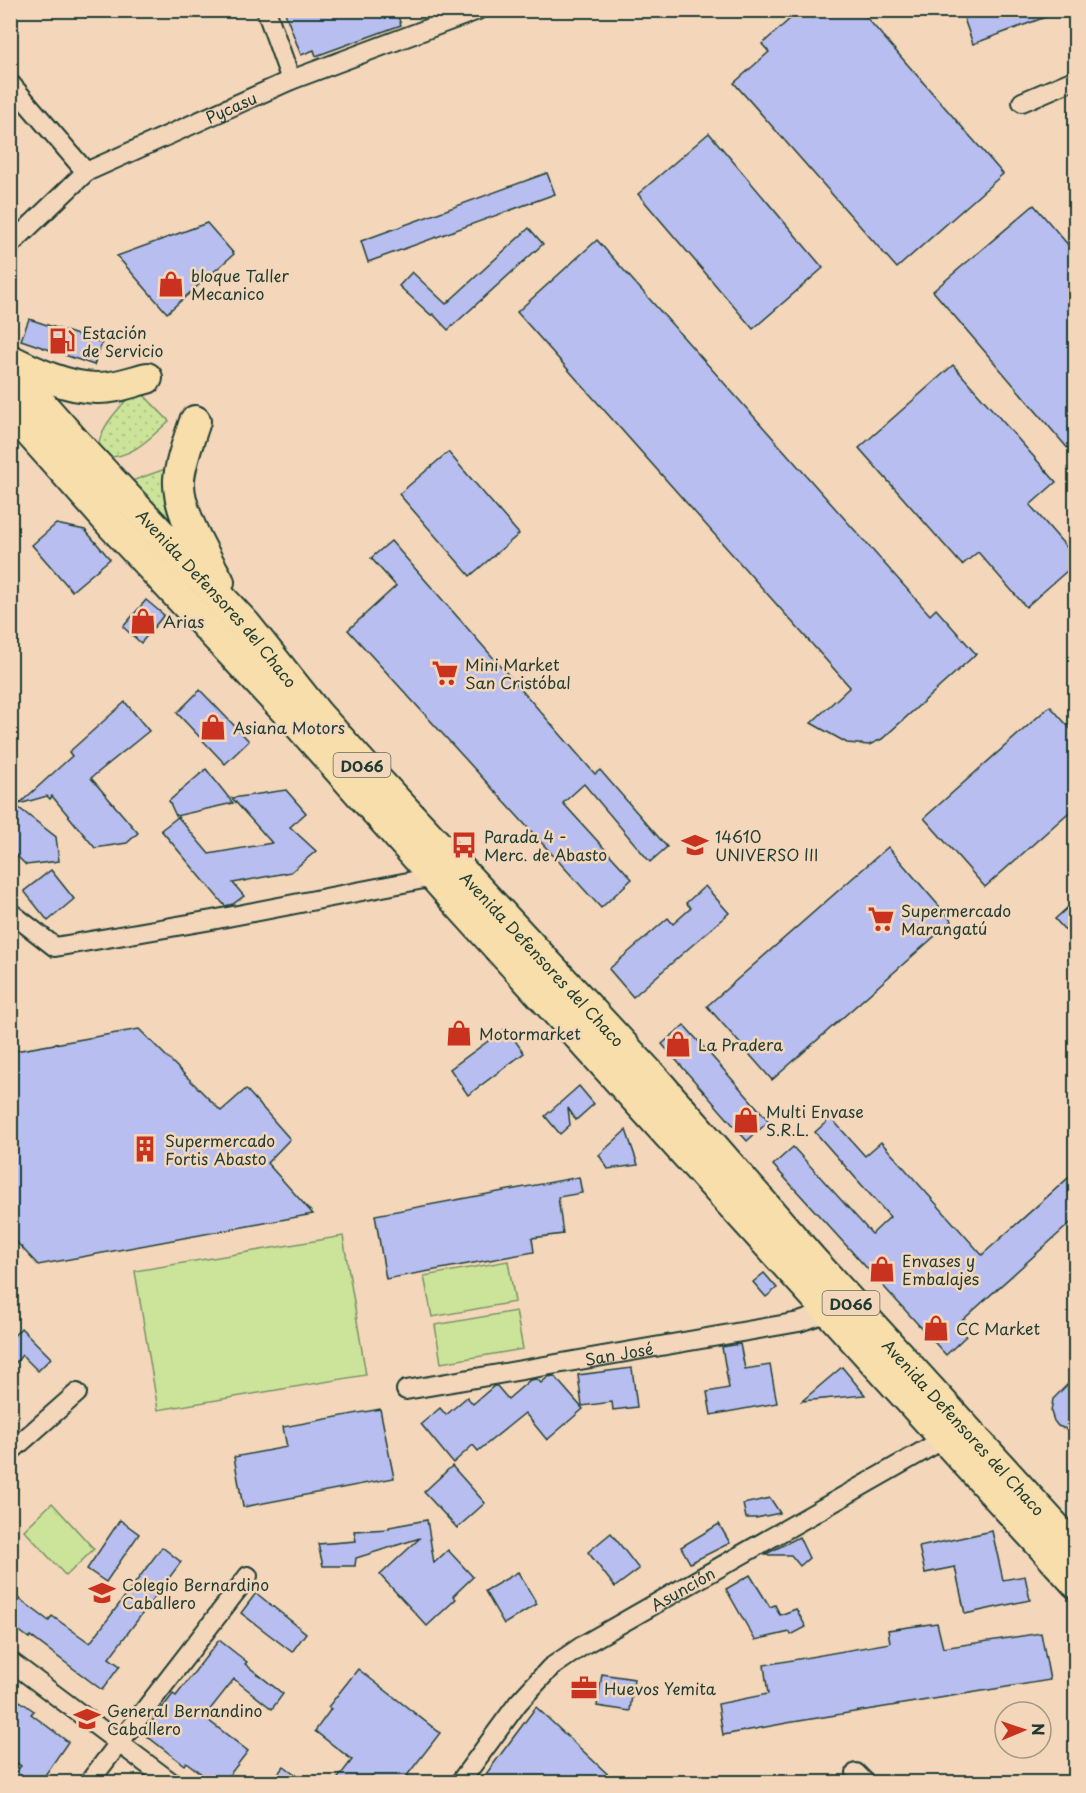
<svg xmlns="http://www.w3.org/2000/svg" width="1086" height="1793" viewBox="0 0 1086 1793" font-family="'Playpen Sans',sans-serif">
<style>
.green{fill:url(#green-dots);stroke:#769066;stroke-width:1.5}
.pitch{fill:#cce499;stroke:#769066;stroke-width:1.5}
.building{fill:#b8bff0;stroke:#1f3d34;stroke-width:1.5}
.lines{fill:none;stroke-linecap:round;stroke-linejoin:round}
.minor-casing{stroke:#1f3d34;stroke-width:22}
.trunk-casing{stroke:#1f3d34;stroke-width:34}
.minor{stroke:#f4d7ba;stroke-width:18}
.trunk{stroke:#f8deab;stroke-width:30}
.labels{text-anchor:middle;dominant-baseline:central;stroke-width:5;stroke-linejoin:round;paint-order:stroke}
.shield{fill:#f4d7ba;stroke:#5f6b5c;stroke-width:1.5}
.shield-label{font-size:15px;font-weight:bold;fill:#1f3d34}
.street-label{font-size:16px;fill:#1f3d34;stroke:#f4d7ba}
.poi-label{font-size:16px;fill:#1f3d34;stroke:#f4d7ba;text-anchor:start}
</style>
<defs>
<pattern id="green-dots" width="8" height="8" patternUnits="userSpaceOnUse" patternTransform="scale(1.5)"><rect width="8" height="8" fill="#cce499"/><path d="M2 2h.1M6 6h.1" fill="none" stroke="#afc484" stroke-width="1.8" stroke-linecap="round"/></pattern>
</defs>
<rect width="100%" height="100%" fill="#f4d7ba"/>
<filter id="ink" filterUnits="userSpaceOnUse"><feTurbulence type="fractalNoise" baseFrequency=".0167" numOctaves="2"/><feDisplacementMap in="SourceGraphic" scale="12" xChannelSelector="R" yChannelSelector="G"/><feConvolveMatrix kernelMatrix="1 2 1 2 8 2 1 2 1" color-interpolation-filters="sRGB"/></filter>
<g filter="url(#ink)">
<g class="green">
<path d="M137 388 169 421C149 439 130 460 101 457 100 452 98 448 99 443 103 422 124 404 137 388Z"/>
<polygon points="165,469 165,503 171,523 195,555 126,483"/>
</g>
<g class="pitch">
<polygon points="343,1236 366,1375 158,1410 135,1271"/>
<polygon points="508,1261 515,1302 432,1317 424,1276"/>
<polygon points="516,1311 523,1349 441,1363 435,1325"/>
<polygon points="52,1503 94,1549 66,1576 24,1530"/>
</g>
<g class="building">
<polygon points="284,10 396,10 401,25 316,56 314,50 301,55"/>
<polygon points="800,10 805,10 812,18 820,10 860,10 1003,174 897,268 734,83 769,52 762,44"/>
<polygon points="961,10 1058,10 1059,12 973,44"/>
<polygon points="709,133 823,268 753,329 638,194"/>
<polygon points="547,173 555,194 368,262 361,241"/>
<polygon points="1034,205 1076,254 1076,458 933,291"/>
<polygon points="207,223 234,254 167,313 117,256"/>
<polygon points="529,228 543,244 448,330 433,314 431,315 399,286 412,272 446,304"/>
<polygon points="597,240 930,615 936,609 976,654 882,739 869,745 847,743 811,723 850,687 517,312"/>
<polygon points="29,319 102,343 94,365 21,340"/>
<polygon points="953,365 1056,482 1030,505 1076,558 1076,563 1026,607 978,552 962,565 859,448"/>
<polygon points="448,452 519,534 470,576 399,494"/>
<polygon points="56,524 85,530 110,559 72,591 32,545"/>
<polygon points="391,541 595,774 600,770 667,847 650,862 584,784 563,803 632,879 601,908 348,630 396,586 371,558"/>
<polygon points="146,600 164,615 141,643 123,627"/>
<polygon points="200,690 249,741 225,764 177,713"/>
<polygon points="125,702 149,731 91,778 138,833 127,843 95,848 52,796 50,799 47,796 19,804 72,756 69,752"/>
<polygon points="1050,706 1076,735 1076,806 985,887 924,818"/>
<polygon points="206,769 233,803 176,816 169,801"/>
<polygon points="286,790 306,813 290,827 316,851 291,872 233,883 244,896 233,904 225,906 161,830 178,817 209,854 272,843 232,798"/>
<polygon points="10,801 56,837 59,861 26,865 10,849"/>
<polygon points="888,847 952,921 772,1080 707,1006"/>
<polygon points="51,870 74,899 48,921 24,891"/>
<polygon points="705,886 729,913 633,997 609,969 668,918 673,924 691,908 686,903"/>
<polygon points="1076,900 1076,942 1055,919"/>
<polygon points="684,1025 769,1121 747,1141 662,1044"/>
<polygon points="506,1028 524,1053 468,1095 450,1069"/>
<polygon points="139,1029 221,1111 246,1089 290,1139 267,1163 313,1214 38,1265 10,1235 10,1052"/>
<polygon points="579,1086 594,1104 576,1120 568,1108 570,1125 560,1134 545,1116"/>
<polygon points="831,1118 865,1156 881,1142 982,1255 1076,1171 1076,1218 956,1326 966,1336 946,1355 773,1165 793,1147 872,1234 890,1217 815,1132"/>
<polygon points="626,1130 638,1165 608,1169 599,1155"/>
<polygon points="579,1177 582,1193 558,1197 563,1234 532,1238 534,1252 386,1279 375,1215"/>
<polygon points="764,1273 777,1288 766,1297 753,1282"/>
<polygon points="21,1328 51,1358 38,1371 22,1355 10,1370 10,1340"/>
<polygon points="740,1344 745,1369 770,1365 777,1403 711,1415 707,1392 729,1388 722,1347"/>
<polygon points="842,1367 865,1395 802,1401"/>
<polygon points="632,1368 637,1407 613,1410 612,1402 582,1406 578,1375"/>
<polygon points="554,1376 583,1409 547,1440 525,1413 478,1451 473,1445 453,1463 421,1424 440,1408 446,1415 467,1397 473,1404 494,1386 497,1386 508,1399 530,1380 537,1379 541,1383 548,1377"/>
<polygon points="1076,1376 1076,1428 1066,1429 1058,1426 1054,1421 1051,1412 1053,1399"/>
<polygon points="380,1409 394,1478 243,1507 234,1457 287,1447 283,1427"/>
<polygon points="452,1466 485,1503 457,1528 424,1492"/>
<polygon points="770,1498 780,1513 756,1518 746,1518 743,1504"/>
<polygon points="120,1520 139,1534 106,1582 87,1569"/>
<polygon points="427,1520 434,1563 448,1550 473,1577 453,1596 456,1599 427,1626 380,1575 420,1538 356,1558 355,1566 323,1566 318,1544 356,1541 354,1531 389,1529 389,1527"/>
<polygon points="719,1524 730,1543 690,1563 681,1547"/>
<polygon points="992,1531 1003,1580 1025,1576 1030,1600 965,1614 955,1567 925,1573 919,1547"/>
<polygon points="611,1533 639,1569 615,1587 588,1552"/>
<polygon points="799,1537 809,1558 800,1566 791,1555 764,1555"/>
<polygon points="162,1547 181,1562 109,1658 120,1666 102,1690 30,1636 29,1638 10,1624 10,1592 49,1621 52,1616 90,1643"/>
<polygon points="518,1572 537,1604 504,1624 485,1591"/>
<polygon points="750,1575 770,1607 775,1605 780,1615 796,1609 806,1627 791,1635 790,1632 755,1640 726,1589"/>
<polygon points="256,1593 306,1633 292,1652 241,1613"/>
<polygon points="937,1623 943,1648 1041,1633 1050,1680 787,1723 723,1735 718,1704 768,1694 764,1665 890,1643 888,1630"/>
<polygon points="219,1640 247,1662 245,1664 283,1694 272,1709 234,1679 204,1717 248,1751 224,1782 212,1782 186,1762 184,1765 143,1733 173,1694 176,1696"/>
<polygon points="358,1669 440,1733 402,1782 380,1782 372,1776 368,1782 335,1782 352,1760 315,1731 331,1709 328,1707"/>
<polygon points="602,1674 634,1679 630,1711 597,1706"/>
<polygon points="10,1697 19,1703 20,1701 34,1711 31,1714 68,1742 41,1781 36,1777 32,1782 10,1782 10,1779 21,1766 10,1758"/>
<polygon points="536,1707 616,1782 480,1782"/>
<polygon points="284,1766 306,1782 271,1782"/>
</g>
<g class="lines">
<g class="minor-casing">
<g id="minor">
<polyline points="266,10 291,80"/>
<polyline points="10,83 86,172"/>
<polyline points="1022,102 1076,79"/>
<path id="s1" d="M10 245 86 172 291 80 478 10"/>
<polyline points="10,912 55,947 212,920 434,877"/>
<path id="s2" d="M406 1390 799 1322 829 1312"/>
<polyline points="10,1452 77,1393"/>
<polyline points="10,1661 171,1782"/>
<polyline points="856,1773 865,1782"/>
<polyline points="89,1782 248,1576"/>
<path id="s3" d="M460 1782 518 1703 550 1668 585 1644 944 1439"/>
</g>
</g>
<g class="trunk-casing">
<g id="trunk">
<path d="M10 360C36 373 66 387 96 388 113 389 131 382 147 378"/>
<path id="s4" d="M10 369 74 441 246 625 317 714 362 764 657 1082 811 1259 1076 1550"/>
<polyline points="10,410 113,526 301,727 456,901 1076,1583"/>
<path d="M195 421C189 440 181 459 179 479 177 511 204 554 219 582"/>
</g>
</g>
<use href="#minor" class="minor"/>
<use href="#trunk" class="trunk"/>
</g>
</g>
<defs>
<g id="shop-bare" transform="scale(2.07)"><path d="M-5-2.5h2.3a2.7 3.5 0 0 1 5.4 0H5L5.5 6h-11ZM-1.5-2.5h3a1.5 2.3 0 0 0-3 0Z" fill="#c8321e" stroke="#f4d7ba" stroke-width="2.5" paint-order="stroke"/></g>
<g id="fuel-bare" transform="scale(2.07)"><path d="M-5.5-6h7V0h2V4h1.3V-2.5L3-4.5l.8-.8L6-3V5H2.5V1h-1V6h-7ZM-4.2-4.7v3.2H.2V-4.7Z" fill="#c8321e" stroke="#f4d7ba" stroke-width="2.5" paint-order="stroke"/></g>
<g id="supermarket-bare" transform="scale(2.07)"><path d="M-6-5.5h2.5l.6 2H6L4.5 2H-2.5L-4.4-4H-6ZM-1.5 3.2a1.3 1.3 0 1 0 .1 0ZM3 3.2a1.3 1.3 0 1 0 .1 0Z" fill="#c8321e" stroke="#f4d7ba" stroke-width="2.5" paint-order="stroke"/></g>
<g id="bus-bare" transform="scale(2.07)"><path d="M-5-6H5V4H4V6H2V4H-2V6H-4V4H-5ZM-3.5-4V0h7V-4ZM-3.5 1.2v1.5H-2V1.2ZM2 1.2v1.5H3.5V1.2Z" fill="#c8321e" stroke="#f4d7ba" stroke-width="2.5" paint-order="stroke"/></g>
<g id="school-bare" transform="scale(2.07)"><path d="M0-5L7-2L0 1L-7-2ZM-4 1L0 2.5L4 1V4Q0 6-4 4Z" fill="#c8321e" stroke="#f4d7ba" stroke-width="2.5" paint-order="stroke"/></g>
<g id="building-bare" transform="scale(2.07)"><path d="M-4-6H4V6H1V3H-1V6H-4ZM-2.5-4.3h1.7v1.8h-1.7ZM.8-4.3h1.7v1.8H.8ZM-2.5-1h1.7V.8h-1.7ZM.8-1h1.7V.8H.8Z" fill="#c8321e" stroke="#f4d7ba" stroke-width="2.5" paint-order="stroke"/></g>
<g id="office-bare" transform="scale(2.07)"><path d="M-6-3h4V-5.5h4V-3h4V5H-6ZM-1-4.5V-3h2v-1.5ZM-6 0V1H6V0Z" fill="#c8321e" stroke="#f4d7ba" stroke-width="2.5" paint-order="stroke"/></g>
</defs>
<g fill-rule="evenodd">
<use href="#shop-bare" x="171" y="284"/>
<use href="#fuel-bare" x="62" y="341"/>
<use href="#shop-bare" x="143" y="621"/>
<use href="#supermarket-bare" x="445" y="673"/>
<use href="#shop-bare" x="213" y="727"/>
<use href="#bus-bare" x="464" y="845"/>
<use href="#school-bare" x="695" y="845"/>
<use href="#supermarket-bare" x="881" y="919"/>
<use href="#shop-bare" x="459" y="1033"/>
<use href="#shop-bare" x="678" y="1044"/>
<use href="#shop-bare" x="746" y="1120"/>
<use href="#building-bare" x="145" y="1149"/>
<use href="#shop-bare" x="882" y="1269"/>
<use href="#shop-bare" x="936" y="1328"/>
<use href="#school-bare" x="102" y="1593"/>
<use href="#office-bare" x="584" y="1688"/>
<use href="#school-bare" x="87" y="1719"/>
</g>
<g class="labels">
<g class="shield">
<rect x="333.5" y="753" width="57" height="24" rx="4.5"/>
<rect x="822.5" y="1291" width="57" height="24" rx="4.5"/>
</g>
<g class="shield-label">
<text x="362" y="765">D066</text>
<text x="851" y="1303">D066</text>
</g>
<g class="street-label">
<text stroke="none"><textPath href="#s1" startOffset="264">Pycasu</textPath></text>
<text stroke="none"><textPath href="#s4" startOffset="309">Avenida Defensores del Chaco</textPath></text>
<text stroke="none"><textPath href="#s4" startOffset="795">Avenida Defensores del Chaco</textPath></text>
<text stroke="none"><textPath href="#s2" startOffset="216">San José</textPath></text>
<text stroke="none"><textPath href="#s4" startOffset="1425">Avenida Defensores del Chaco</textPath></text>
<text stroke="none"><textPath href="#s3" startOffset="300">Asunción</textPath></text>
</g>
<g class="poi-label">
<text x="191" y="275">bloque Taller<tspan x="191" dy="18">Mecanico</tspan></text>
<text x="82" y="332">Estación<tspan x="82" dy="18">de Servicio</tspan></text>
<text x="163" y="621">Arias</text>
<text x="465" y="664">Mini Market<tspan x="465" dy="18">San Cristóbal</tspan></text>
<text x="233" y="727">Asiana Motors</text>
<text x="484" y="836">Parada 4 -<tspan x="484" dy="18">Merc. de Abasto</tspan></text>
<text x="715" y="836">14610<tspan x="715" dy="18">UNIVERSO III</tspan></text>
<text x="901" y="910">Supermercado<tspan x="901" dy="18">Marangatú</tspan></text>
<text x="479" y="1033">Motormarket</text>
<text x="698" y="1044">La Pradera</text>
<text x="766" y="1111">Multi Envase<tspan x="766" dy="18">S.R.L.</tspan></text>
<text x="165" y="1140">Supermercado<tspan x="165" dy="18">Fortis Abasto</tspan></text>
<text x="902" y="1260">Envases y<tspan x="902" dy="18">Embalajes</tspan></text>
<text x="956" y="1328">CC Market</text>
<text x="122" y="1584">Colegio Bernardino<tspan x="122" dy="18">Caballero</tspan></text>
<text x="604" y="1688">Huevos Yemita</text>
<text x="107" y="1710">General Bernandino<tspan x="107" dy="18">Caballero</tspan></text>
</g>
</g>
<rect width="1086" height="1793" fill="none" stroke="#f4d7ba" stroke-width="36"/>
<rect x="18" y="18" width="1050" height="1757" fill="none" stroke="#1f3d34" stroke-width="2" filter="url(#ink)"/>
<g transform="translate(1023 1730) rotate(88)"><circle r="28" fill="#f4d7ba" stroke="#9f9984" stroke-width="1.5"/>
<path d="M0-4.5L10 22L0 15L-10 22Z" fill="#c8321e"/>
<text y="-9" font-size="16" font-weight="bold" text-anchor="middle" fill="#1f3d34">N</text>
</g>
</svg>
